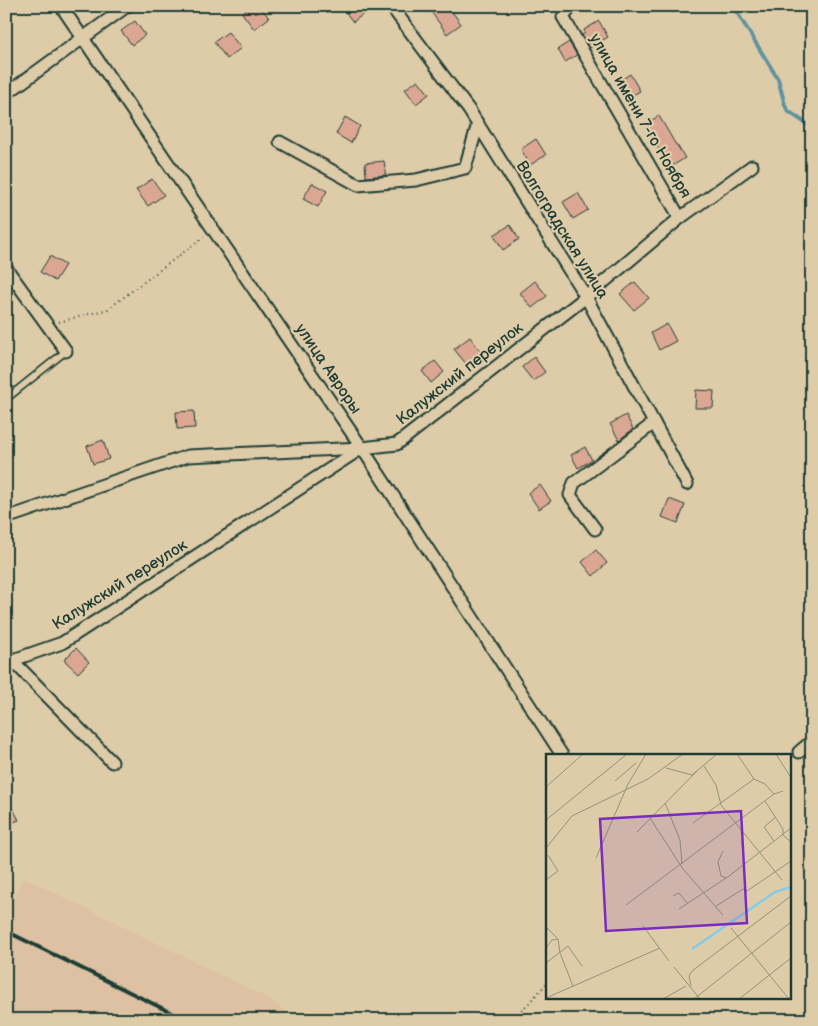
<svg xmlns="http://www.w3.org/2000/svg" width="818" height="1026" viewBox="0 0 818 1026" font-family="'Balsamiq Sans',sans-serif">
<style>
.built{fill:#ddc1a2}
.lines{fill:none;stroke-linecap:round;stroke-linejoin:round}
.stream{stroke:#5d929f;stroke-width:4}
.building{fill:#dca792;stroke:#1f3d34}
.service-casing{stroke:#1f3d34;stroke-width:9}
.minor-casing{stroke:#1f3d34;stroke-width:15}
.path{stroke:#1f3d34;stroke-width:2;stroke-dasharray:1 4;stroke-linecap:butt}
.service{stroke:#decca9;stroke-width:5.5}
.minor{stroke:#decca9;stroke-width:11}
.rail{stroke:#1f3d34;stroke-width:4}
.labels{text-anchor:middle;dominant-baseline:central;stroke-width:4.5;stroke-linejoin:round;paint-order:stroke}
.street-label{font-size:16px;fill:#1f3d34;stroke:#decca9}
.inset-river{fill:none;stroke:#86cbe7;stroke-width:2.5}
.inset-road{fill:none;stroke:#92937a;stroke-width:1}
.view{fill:#7b2cbf;fill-opacity:0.15;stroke:#7b2cbf;stroke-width:2.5}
.inset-edge{fill:none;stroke:#1f3d34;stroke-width:2.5}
</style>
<rect width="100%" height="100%" fill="#decca9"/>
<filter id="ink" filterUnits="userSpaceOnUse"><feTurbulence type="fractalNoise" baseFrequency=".02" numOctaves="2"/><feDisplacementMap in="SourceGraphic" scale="10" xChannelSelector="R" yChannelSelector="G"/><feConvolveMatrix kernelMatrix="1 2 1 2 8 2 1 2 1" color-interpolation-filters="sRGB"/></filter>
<g filter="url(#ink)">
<polygon class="built" points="23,877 266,997 297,1020 6,1020 6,913"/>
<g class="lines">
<polyline class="stream" points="733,6 778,79 785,105 788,111 804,122 812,130"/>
</g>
<g class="building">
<polygon points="251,6 260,6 269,18 254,29 242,13"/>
<polygon points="341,6 374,6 353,22"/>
<polygon points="427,6 448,6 461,24 447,34"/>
<polygon points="135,21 145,35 132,45 121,31"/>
<polygon points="599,21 608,37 590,48 582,35 585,33 584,30"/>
<polygon points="228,32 241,48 227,59 214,42"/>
<polygon points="569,42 577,55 565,62 558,49"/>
<polygon points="630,74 640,91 626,99 616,83"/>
<polygon points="418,80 429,94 416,104 405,89"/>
<polygon points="659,116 676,145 677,145 685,158 669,168 645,124"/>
<polygon points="345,117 360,126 351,143 336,134"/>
<polygon points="536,139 546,155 530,165 521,149"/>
<polygon points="384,161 386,175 366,177 365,163"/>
<polygon points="152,179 164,195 148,206 136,190"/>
<polygon points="312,183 327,191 318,207 303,199"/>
<polygon points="578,193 588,210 573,219 563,202"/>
<polygon points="510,225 519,239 503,250 494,235"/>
<polygon points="50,256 65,265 55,281 40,272"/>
<polygon points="535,281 547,296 532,308 520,293"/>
<polygon points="635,282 649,298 634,310 620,294"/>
<polygon points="667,324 676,341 659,350 651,333"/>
<polygon points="470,337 482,353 467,365 454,349"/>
<polygon points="534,357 545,372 533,381 522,367"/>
<polygon points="435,361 444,372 431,383 422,371"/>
<polygon points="696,390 714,391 713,408 695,408"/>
<polygon points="194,411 195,428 177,429 176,412"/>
<polygon points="626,415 633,429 619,440 610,424"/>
<polygon points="103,440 109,459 93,464 87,446"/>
<polygon points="585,447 592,460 578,468 571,455"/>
<polygon points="540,485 551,501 539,509 528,493"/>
<polygon points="669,499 685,505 678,523 662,517"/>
<polygon points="596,550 607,563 593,576 582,562"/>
<polygon points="76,648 89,662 78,673 64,660"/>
<polygon points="6,796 19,820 6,825"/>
</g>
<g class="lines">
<g class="service-casing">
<polyline id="service" points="6,399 66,351"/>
</g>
<g class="minor-casing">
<g id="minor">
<polyline points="61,6 362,448 562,755"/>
<polyline points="391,6 469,110 586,297 687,484"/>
<polyline points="572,6 563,17 680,218"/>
<polyline points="6,94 127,6"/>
<polyline points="280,142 358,185 416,180 465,168 478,124"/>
<polyline points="6,268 66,351"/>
<polyline points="6,518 188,456 362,448"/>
<polyline points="595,529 570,495 574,483 654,423"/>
<polyline points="6,654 112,762"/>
<polyline points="13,660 62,643 362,448 397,444 586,297 680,218 752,166"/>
<polyline points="799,752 812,741"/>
</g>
</g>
<g class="path">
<polyline points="59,322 108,309 204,237"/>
<polyline points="510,1020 528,1004 547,983"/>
</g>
<use href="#service" class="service"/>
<use href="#minor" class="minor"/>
<polyline class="rail" points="6,931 186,1020"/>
</g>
</g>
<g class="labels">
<g class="street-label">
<text transform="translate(640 116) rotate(60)">улица имени 7-го Ноября</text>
<text transform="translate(562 230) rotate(58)">Волгоградская улица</text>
<text transform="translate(328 369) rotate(56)">улица Авроры</text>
<text transform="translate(460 374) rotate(-38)">Калужский переулок</text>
<text transform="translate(120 585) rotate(-32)">Калужский переулок</text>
</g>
</g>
<g transform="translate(546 754)">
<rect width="245" height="245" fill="#decca9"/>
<path class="inset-river" d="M146 195 229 138 245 133"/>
<path class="inset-road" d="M191 0 208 25 219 30 228 40M230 0 245 24M158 12 170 31 175 51 236 126M120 14 146 21 171 0M69 27 90 9M0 33 37 0M219 47 237 75V81L245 88M119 49 134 86 136 110M104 64 137 115 177 161M0 66 81 0M147 69 208 25M91 78 151 17M228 87 218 73 230 63M0 94 26 62 102 25 137 0M177 97 172 108 175 122 181 124M50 104 82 30 100 0M0 126 12 117 2 101M127 142 133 139 142 150M80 151 228 40 237 37M170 152 197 135 201 137 245 107M133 155 183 122 245 74M97 172 123 207M0 173 12 185 14 199 27 232M185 174 243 245M0 194 6 186 12 185M0 209 22 192 36 212M128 213 154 245M145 232 143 222 146 217 245 142M0 244 114 194M117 245 140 232M148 245 245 168M193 245 245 204"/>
<path class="view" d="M195 57 201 169 60 177 54 65Z"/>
<rect width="245" height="245" class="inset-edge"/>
</g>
<rect width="818" height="1026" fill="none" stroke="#decca9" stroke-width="25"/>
<rect x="12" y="12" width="793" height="1001" fill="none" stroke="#1f3d34" stroke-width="2" filter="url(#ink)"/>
</svg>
